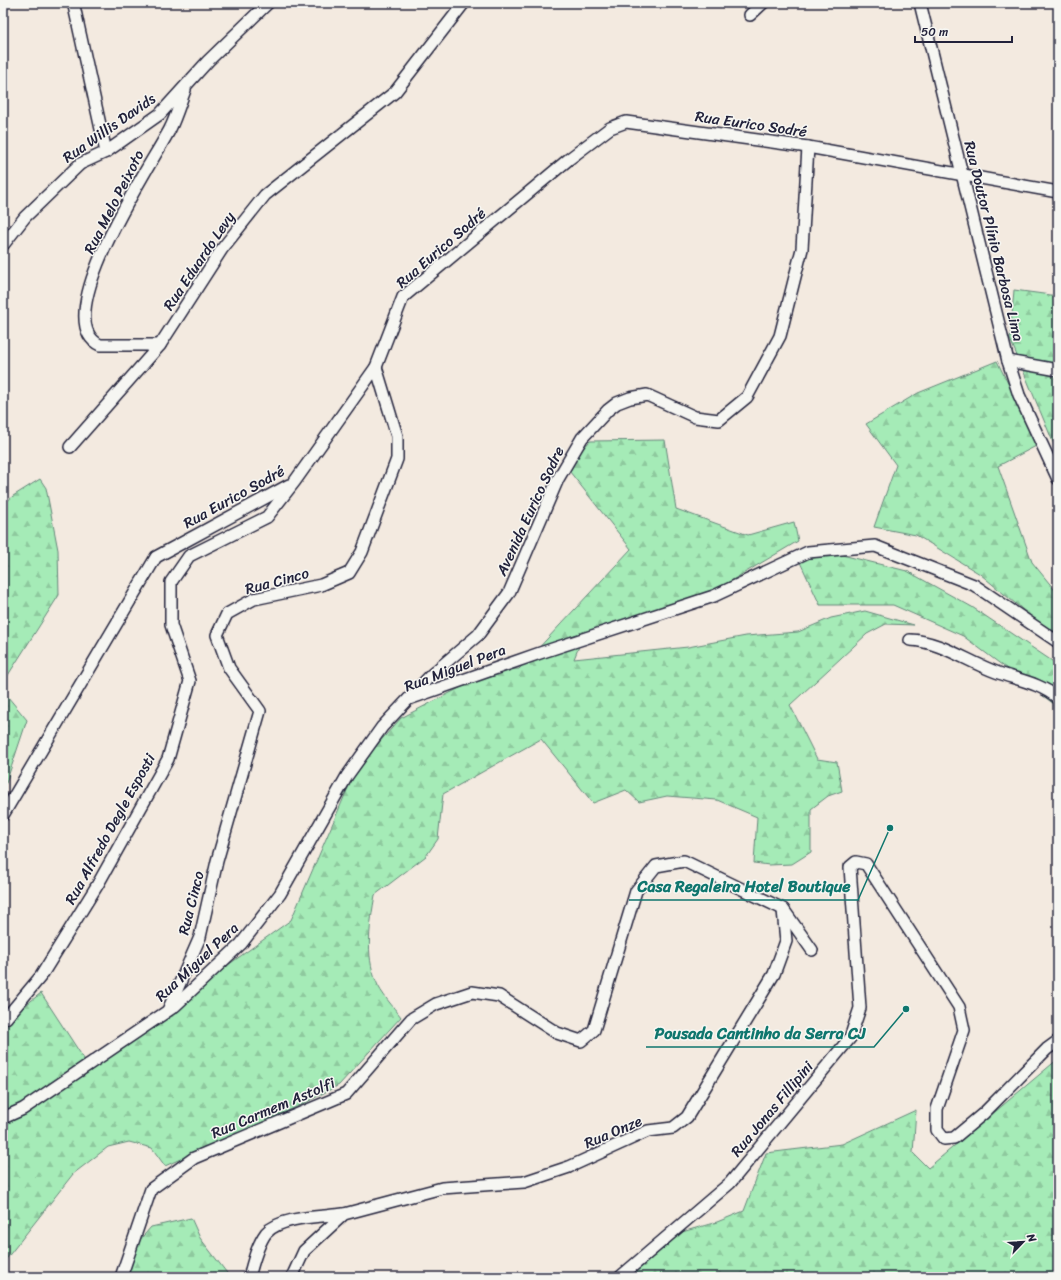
<svg xmlns="http://www.w3.org/2000/svg" width="1061" height="1280" viewBox="0 0 1061 1280" font-family="Sriracha,sans-serif">
<style>
.forest{fill:url(#forest-firs);stroke:#648679}
.lines{fill:none;stroke-linecap:round;stroke-linejoin:round}
.minor-casing{stroke:#22223b;stroke-width:14}
.minor{stroke:#f6f6f2;stroke-width:11}
.labels{text-anchor:middle;dominant-baseline:central;stroke-width:3;stroke-linejoin:round;paint-order:stroke}
.street-label{font-size:15px;fill:#22223b;stroke:#f6f6f2}
.leader{fill:none;stroke:#0f766e;stroke-width:1.5}
.callout-dot{fill:#0f766e;stroke:#f6f6f2;stroke-width:1.5}
.callout-label{font-size:16px;text-anchor:middle;font-weight:bold;fill:#0f766e;stroke:#f6f6f2;stroke-width:3;stroke-linejoin:round;paint-order:stroke}
</style>
<defs>
<pattern id="forest-firs" width="22" height="20" patternUnits="userSpaceOnUse"><rect width="22" height="20" fill="#a5ebb7"/><path d="M5 1l3.5 6h-7zM16 11l3.5 6h-7z" fill="#8ec99e"/></pattern>
</defs>
<rect width="100%" height="100%" fill="#f3eae0"/>
<filter id="ink" filterUnits="userSpaceOnUse"><feTurbulence type="fractalNoise" baseFrequency=".025" numOctaves="2"/><feDisplacementMap in="SourceGraphic" scale="8" xChannelSelector="R" yChannelSelector="G"/><feConvolveMatrix kernelMatrix="1 2 1 2 8 2 1 2 1" color-interpolation-filters="sRGB"/></filter>
<g filter="url(#ink)">
<g class="forest">
<polygon points="1014,290 1058,296 1058,454 1010,339"/>
<polygon points="997,361 1038,445 998,466 1032,562 1058,594 1058,639 980,574 916,535 874,527 896,465 866,424 918,393"/>
<path d="M665 440 676 509 748 535 794 522 798 541 719 588 583 636 574 659 688 647 746 636 798 632 831 618 865 611 914 625 886 624 867 634 790 705 817 759 837 762 842 791 828 796 811 809V852L792 864 769 865 754 863 757 817 717 800 667 796 639 802 626 790 593 803 541 739 443 794 438 839 426 856 375 895C370 923 365 955 376 981 381 994 393 1006 401 1017L339 1085 303 1104 165 1166 152 1148 129 1142 108 1147 73 1174 3 1263V1023L41 993 88 1065 291 920 357 767 401 718 495 670 519 669 631 549 566 467 590 441Z"/>
<polygon points="40,479 46,488 58,550 59,595 3,683 3,505 13,496"/>
<polygon points="838,554 907,571 972,607 1058,665 1058,707 963,636 893,605 820,605 799,560"/>
<polygon points="3,691 27,720 6,783 3,786"/>
<polygon points="1058,1059 1058,1277 630,1277 682,1232 717,1222 744,1211 766,1153 842,1144 916,1110 913,1153 928,1168"/>
<polygon points="191,1218 200,1238 230,1277 123,1277 138,1242 151,1227"/>
</g>
<g class="lines">
<g class="minor-casing">
<g id="minor">
<polyline points="75,3 74,6 106,152"/>
<polyline points="920,3 1008,361 1019,395 1058,479"/>
<polyline points="750,15 763,3"/>
<polyline points="3,245 25,217 80,164 106,152 160,114 208,61 268,3"/>
<path d="M160 345H100C46 319 152 164 170 129 176 117 180 103 185 90"/>
<polyline points="1008,361 1058,370"/>
<polyline points="70,447 160,345 222,249 265,195 395,92 464,3"/>
<path d="M910 640C940 641 968 662 996 672 1018 680 1040 683 1058 698"/>
<polyline points="409,699 540,653 714,596 808,552 875,546 974,585 1058,642"/>
<polyline points="3,815 156,557 289,485"/>
<polyline points="169,1008 200,937 217,861 260,711 229,668 217,635 227,614 254,599 321,585 349,573 362,552 397,459 397,436 376,367"/>
<polyline points="3,1019 6,1018 41,976 98,884 168,759 190,681 171,625 171,582 189,556 267,517 295,481 376,367 403,297 569,159 610,128 626,122 808,147 1058,192"/>
<polyline points="3,1118 23,1109 175,1006 241,944 280,894 347,776 382,727 431,675 478,635 509,593 558,479 582,438 608,410 617,403 630,398 647,395 695,417 719,420 747,397 780,336 802,249 808,147"/>
<polyline points="121,1277 151,1189 194,1158 346,1094 411,1019 436,1004 472,992 499,996 557,1033 581,1041 594,1030 636,891 656,866 684,861 783,909 812,950"/>
<path d="M249 1277C253 1263 257 1245 266 1233 281 1216 322 1217 344 1214"/>
<polyline points="292,1277 304,1251 344,1214 442,1188 524,1182 569,1167 648,1131 673,1128 687,1117 774,974 786,941 783,910"/>
<polyline points="620,1277 730,1183 850,1038 860,1008 850,867 856,862 866,864 959,1007 964,1030 937,1109 937,1130 944,1139 954,1138 984,1113 1047,1049 1058,1041"/>
</g>
</g>
<use href="#minor" class="minor"/>
</g>
</g>
<g class="labels">
<g class="street-label">
<text transform="translate(751 124) rotate(8)">Rua Eurico Sodré</text>
<text transform="translate(109 128) rotate(-35)">Rua Willis Davids</text>
<text transform="translate(114 202) rotate(-63)">Rua Melo Peixoto</text>
<text transform="translate(994 241) rotate(76)">Rua Doutor Plínio Barbosa Lima</text>
<text transform="translate(441 248) rotate(-41)">Rua Eurico Sodré</text>
<text transform="translate(199 261) rotate(-56)">Rua Eduardo Levy</text>
<text transform="translate(234 497) rotate(-29)">Rua Eurico Sodré</text>
<text transform="translate(530 511) rotate(-65)">Avenida Eurico Sodre</text>
<text transform="translate(277 581) rotate(-15)">Rua Cinco</text>
<text transform="translate(455 668) rotate(-21)">Rua Miguel Pera</text>
<text transform="translate(110 829) rotate(-61)">Rua Alfredo Degle Esposti</text>
<text transform="translate(191 903) rotate(-76)">Rua Cinco</text>
<text transform="translate(197 962) rotate(-43)">Rua Miguel Pera</text>
<text transform="translate(273 1108) rotate(-23)">Rua Carmem Astolfi</text>
<text transform="translate(772 1109) rotate(-50)">Rua Jonas Fillipini</text>
<text transform="translate(613 1132) rotate(-23)">Rua Onze</text>
</g>
</g>
<path class="leader" d="M890 828L858 900H629M906 1009L874 1047H646"/>
<g class="callout-dot">
<circle cx="890" cy="828" r="4"/>
<circle cx="906" cy="1009" r="4"/>
</g>
<g class="callout-label">
<text x="744" y="892">Casa Regaleira Hotel Boutique</text>
<text x="760" y="1039">Pousada Cantinho da Serra CJ</text>
</g>
<rect width="1061" height="1280" fill="none" stroke="#f6f6f2" stroke-width="16"/>
<rect x="8" y="8" width="1045" height="1264" fill="none" stroke="#22223b" stroke-width="1.5" filter="url(#ink)"/>
<g transform="translate(1023 1242) rotate(65)" stroke="#f6f6f2" stroke-width="3" paint-order="stroke">
<path d="M0-3L7 15L0 10L-7 15Z" fill="#22223b"/>
<text y="-6" font-size="11" font-weight="bold" text-anchor="middle" fill="#22223b">N</text>
</g>
<path d="M915 36v6h97v-6" fill="none" stroke="#22223b" stroke-width="2"/>
<text x="921" y="36" font-size="12" fill="#22223b" stroke="#f6f6f2" stroke-width="3" paint-order="stroke">50 m</text>
</svg>
